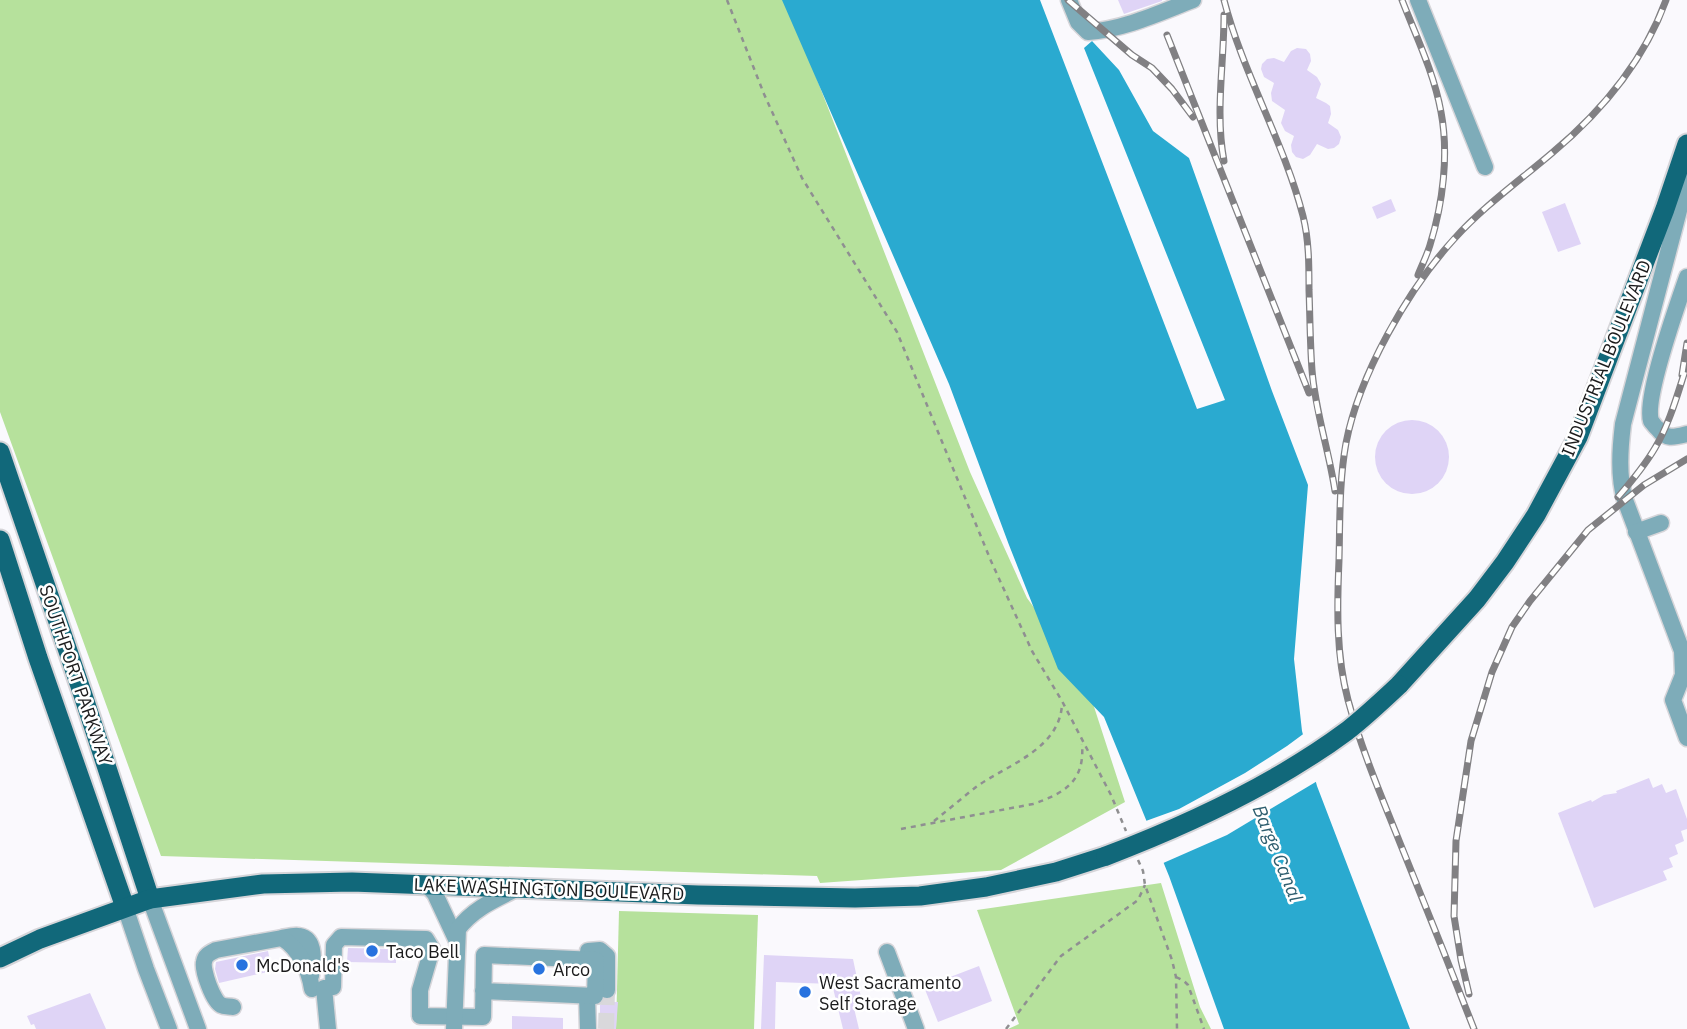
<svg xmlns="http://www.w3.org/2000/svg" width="1687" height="1029" viewBox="0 0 1687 1029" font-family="'IBM Plex Sans',sans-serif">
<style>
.green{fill:#b6e19c}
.water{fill:#2aaad0}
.pier{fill:#faf9fd}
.building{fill:#dfd4f6}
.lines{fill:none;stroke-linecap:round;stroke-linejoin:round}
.minor-tunnel{stroke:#d9d8db;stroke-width:16;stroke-dasharray:16 8;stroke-linecap:butt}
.minor-casing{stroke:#d6d5d9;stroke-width:19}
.major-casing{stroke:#d6d5d9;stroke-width:23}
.path{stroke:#8f8f91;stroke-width:2.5;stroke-dasharray:5 5;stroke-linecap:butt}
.minor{stroke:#7eacb9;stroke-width:16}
.major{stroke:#11687a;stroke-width:19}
.rail-casing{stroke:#818083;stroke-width:7}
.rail{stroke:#fff;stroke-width:4.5;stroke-dasharray:13;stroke-linecap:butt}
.major-bridge-casing{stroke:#d6d5d9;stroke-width:23;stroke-linecap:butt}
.major-bridge{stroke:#11687a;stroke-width:19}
.poi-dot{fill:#2873df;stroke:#fff;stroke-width:2.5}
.labels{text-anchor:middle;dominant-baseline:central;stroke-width:5;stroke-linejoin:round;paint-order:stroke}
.street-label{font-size:18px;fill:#1b1b1c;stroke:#fff}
.poi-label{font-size:18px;fill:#1b1b1c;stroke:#fff;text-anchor:start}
.water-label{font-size:19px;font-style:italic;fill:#2e5e6f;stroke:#fff}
</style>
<rect width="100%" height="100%" fill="#faf9fd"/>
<g class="green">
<polygon points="0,0 786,0 970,472 1027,598 1084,676 1125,802 1001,870 820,883 817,876 161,856 0,412"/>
<polygon points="1161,883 1200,1007 1211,1029 1008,1029 1019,1024 977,910"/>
<polygon points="619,911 758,915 754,1029 616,1029"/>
</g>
<polygon class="water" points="782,0 1040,0 1197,409 1225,400 1084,48 1092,41 1119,70 1153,131 1189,158 1272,391 1308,485 1294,659 1302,731 1317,786 1410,1029 1224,1029 1169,876 1104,717 1058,669 1009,545 949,384"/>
<polygon class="pier" points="1306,732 1319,780 1227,835 1161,864 1143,822 1179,809 1245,773 1287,746"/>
<g class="building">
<polygon points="1118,0 1162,0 1162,1 1124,14"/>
<polygon points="1297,48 1306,49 1310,54 1311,61 1307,70 1317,77 1321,84 1316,98 1326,103 1330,106 1331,114 1328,123 1338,130 1341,137 1339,144 1334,148 1328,149 1317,144 1310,155 1303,159 1296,157 1292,152 1291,145 1294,136 1285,131 1281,123 1285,110 1272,101 1271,93 1274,83 1264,77 1261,69 1262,64 1267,59 1274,58 1284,62 1291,51"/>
<polygon points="1391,199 1396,211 1377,219 1372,207"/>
<polygon points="1565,203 1581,244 1558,252 1542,212"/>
<circle cx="1412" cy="457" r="37"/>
<polygon points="1649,778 1653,788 1662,784 1666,793 1676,789 1687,819 1687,829 1681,831 1684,841 1675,845 1678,854 1669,858 1673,867 1663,871 1667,880 1594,908 1558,813 1591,800 1592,802 1604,795 1617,793 1616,791"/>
<polygon points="348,948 396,949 396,963 347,962"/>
<polygon points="268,951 272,971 219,983 215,969 216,962"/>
<polygon points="764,955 853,959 862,1002 853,1004 859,1029 843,1029 832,984 776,982 775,1029 761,1029"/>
<polygon points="979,966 992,1001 938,1022 924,987"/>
<polygon points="90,993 106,1029 36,1029 34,1024 31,1025 27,1016"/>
<polygon points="613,999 613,1002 618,1002 616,1029 600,1029 600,1005 605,1000"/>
<polygon points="512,1016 563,1018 563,1029 512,1029"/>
</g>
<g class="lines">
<polyline class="minor-tunnel" points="606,1029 607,990"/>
<g class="minor-casing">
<g id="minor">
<path d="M1069 0 1078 22 1088 32C1125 29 1159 13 1193 0"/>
<polyline points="1418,0 1485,167"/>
<path d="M1687 180 1623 424C1620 449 1618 476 1625 500L1682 651 1683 675 1673 700 1687 738"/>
<path d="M1687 277C1678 303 1644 398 1651 421 1652 422 1656 428 1658 429 1666 440 1675 437 1687 434"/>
<polyline points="1636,532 1661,523"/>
<polyline points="426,884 435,894 456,939"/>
<polyline points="150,899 198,1029"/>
<polyline points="125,907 146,969 169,1029"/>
<path d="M282 938C287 937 294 935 299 936 317 939 313 964 311 976"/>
<polyline points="588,951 600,950 607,956 607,990"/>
<polyline points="887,952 916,1029"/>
<polyline points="587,996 588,1029"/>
<path d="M233 1007C229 1006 225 1007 221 1005 213 1001 202 970 204 962 205 955 210 953 216 950L282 938C299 949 309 969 312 989"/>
<polyline points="328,1029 324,988 333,987 334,945 341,937 426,939 432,949 420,990 420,1016 483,1017 484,955 596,960 595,996 483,991"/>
<path d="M454 1029 458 929C473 909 494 900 516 889"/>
</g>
</g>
<g class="major-casing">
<g id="major">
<polyline points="0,452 82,692 150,899"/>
<polyline points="0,540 38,658 125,907"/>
<polyline points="1399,685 1477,599 1505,562 1536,515 1578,437 1665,209 1687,144"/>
<polyline points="0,958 40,939 150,899 263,884 352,882 698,895 855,898 920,896 986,887 1056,872 1106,856"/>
</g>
</g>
<g class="path">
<polyline points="727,0 764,94 802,178 897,332 991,561 1032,651 1062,701 1111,795 1126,831"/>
<path d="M934 821C948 810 962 798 976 787 1007 765 1060 749 1062 704"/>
<path d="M901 829 1033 804C1065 793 1085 781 1082 744"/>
<polyline points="1138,860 1143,871 1145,885 1172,960 1176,977 1177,1029"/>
<polyline points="1176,977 1184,981 1188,985 1204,1029"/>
<polyline points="1006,1029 1061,956 1138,900 1145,885"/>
</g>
<use href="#minor" class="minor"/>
<use href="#major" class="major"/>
<g class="rail-casing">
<g id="rail">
<polyline points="1068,0 1132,55 1152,68 1172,89 1193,117"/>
<path d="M1224 0C1243 74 1284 142 1303 216 1309 240 1309 265 1309 290 1310 317 1310 343 1312 370 1315 410 1329 451 1335 491"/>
<path d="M1402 0C1416 36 1434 73 1441 112 1449 154 1443 203 1430 245 1427 255 1422 265 1418 275"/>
<path d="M1224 15C1224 64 1215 113 1224 161"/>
<polyline points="1167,35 1309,393"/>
<polyline points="1682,375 1687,343"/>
<path d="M1618 497C1631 482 1645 465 1655 448 1670 423 1678 392 1687 365"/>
<polyline points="1469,994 1461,960 1454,916 1456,841 1471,741 1492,672 1512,627 1530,601 1588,530 1644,485 1687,459"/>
<path d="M1474 1029C1449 965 1424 902 1398 838 1380 793 1361 748 1348 700 1336 655 1337 607 1339 560 1340 521 1339 482 1346 443 1359 375 1408 289 1455 238 1484 206 1519 181 1552 153 1601 112 1644 61 1666 0"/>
</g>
</g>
<use href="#rail" class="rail"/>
<g class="major-bridge-casing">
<path id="major-bridge" d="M1106 856C1190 824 1274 785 1347 731 1365 717 1382 701 1399 685"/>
</g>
<use href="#major-bridge" class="major-bridge"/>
</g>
<g class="poi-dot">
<circle cx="372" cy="951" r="7"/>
<circle cx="242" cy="965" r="7"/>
<circle cx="539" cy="969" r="7"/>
<circle cx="805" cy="992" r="7"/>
</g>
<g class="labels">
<g class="street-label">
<text transform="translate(1606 358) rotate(-68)">INDUSTRIAL BOULEVARD</text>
<text transform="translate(76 675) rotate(71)">SOUTHPORT PARKWAY</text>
<text transform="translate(549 889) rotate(2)">LAKE WASHINGTON BOULEVARD</text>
</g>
<g class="poi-label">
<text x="386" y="951">Taco Bell</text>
<text x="256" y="965">McDonald's</text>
<text x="553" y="969">Arco</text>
<text x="819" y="982">West Sacramento<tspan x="819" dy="21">Self Storage</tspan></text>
</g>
<g class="water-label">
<text transform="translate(1278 853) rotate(68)">Barge Canal</text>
</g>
</g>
</svg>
